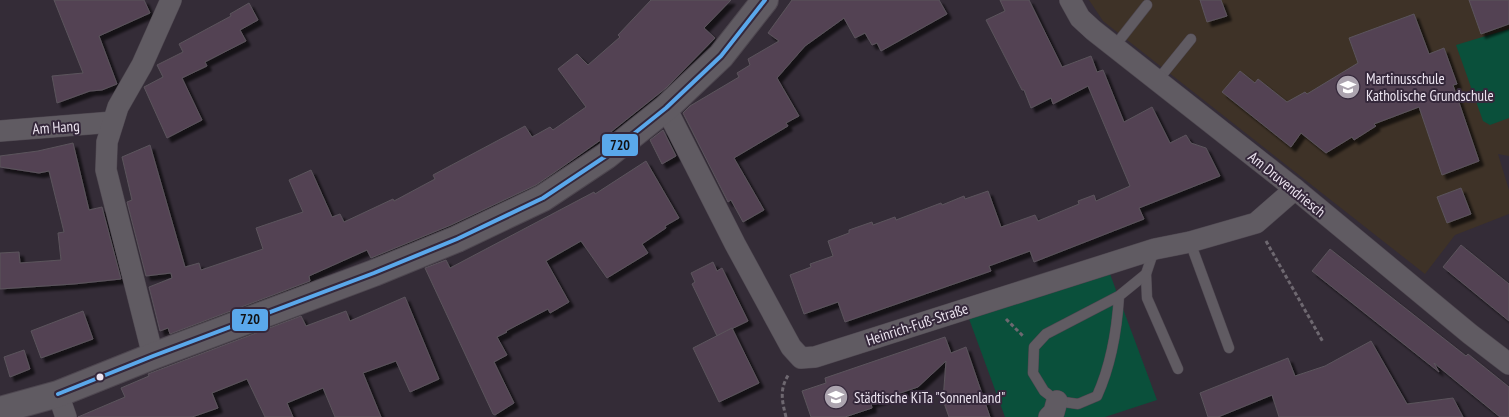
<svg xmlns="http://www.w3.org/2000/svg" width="1509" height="417" viewBox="0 0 1509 417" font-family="'PT Sans Narrow',sans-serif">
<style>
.education{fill:#3e3227}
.green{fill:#0a503b}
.building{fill:#534353;stroke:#5b545c;filter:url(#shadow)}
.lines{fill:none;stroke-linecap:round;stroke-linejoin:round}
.service-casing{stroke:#4e4750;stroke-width:11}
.minor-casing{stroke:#4e4750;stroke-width:22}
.tertiary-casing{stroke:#4e4750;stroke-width:28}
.path{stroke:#6e6870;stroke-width:3;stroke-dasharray:4 2.5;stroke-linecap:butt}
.service{stroke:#605b62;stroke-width:10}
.minor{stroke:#605b62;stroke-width:21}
.tertiary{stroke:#605b62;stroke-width:26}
.bus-1-casing{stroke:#35283b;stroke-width:8}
.bus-1{stroke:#5aa8eb;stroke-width:4}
.bus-dot{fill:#ece4f0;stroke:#35283b;stroke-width:2}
.labels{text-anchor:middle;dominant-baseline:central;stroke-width:4;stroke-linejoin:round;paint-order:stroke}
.poi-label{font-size:15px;fill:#ece4f0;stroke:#35283b;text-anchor:start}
.street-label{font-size:15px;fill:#ece4f0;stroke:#35283b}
.line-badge{stroke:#35283b;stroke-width:2}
.pale-badge-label{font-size:14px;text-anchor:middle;font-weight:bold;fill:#111}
</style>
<defs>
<filter id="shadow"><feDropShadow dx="4.5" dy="4.5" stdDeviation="1" flood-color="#0009"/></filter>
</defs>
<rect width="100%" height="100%" fill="#342c37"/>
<polygon class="education" points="1089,0 1509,0 1509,156 1498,154 1509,190 1509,214 1455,235 1425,274 1103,21"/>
<g class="green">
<polygon points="1509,29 1509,118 1490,125 1483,121 1456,45"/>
<polygon points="1110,274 1157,400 1105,417 1005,417 968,316"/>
</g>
<g class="building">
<polygon points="54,0 144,0 150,13 99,36 117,84 102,90 90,91 57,103 52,76 83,73"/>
<polygon points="651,0 731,0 704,28 715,38 666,88 602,139 555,172 536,185 451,225 371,258 367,250 309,276 310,281 170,334 168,328 160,331 149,287 172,278 171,273 146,276 127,202 132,200 122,157 150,145 185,267 199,263 201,270 263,249 256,228 303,212 289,180 311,170 332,217 340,214 344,222 393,199 394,201 435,179 433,175 525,126 532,137 550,127 553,130 586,107 558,69 577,54 588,65 620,37 618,35"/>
<polygon points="792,0 939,0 947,14 881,51 877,43 872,45 865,33 855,38 844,18 805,46 777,78 799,116 786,123 788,126 734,158 764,210 743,222 731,200 728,202 683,113 690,106 739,77 737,73 750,65 748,59 779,41 768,33"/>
<polygon points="1000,0 1029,0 1062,67 1091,56 1097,72 1103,70 1124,122 1152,107 1170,143 1186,135 1191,143 1206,148 1220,176 1139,208 1144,219 1034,262 1030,251 989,266 991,271 845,322 838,302 804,314 790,275 811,267 810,264 833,256 828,241 849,233 849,230 872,222 873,225 895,217 896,220 941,203 942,205 964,196 965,199 988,191 1001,227 1035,215 1038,221 1079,204 1078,201 1094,195 1096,201 1130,186 1088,86 1053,104 1051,98 1031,108 1024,90 1022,90 986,20 1005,11"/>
<polygon points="1200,0 1221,0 1227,16 1207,22"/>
<polygon points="1469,0 1509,0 1509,24 1481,34"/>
<polygon points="249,3 258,20 240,30 246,41 205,62 207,66 182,78 202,120 167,138 144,87 163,77 157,65 183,52 179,44 231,16 230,14"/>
<polygon points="1414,14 1429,54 1444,48 1457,84 1453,85 1479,161 1442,175 1419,107 1374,124 1376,126 1354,140 1352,137 1326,153 1301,133 1291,147 1222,92 1240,71 1255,83 1258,79 1287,102 1305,92 1307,94 1358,63 1349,38"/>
<polygon points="663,130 676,156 662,164 650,140"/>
<polygon points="73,143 89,210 102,207 121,279 74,284 0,289 0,253 19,252 20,263 61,260 58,233 64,232 49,171 39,173 0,167 0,156 38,151"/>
<polygon points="646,161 679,218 665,226 666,228 642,244 648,253 607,278 581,241 546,261 569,302 550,313 548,309 506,331 507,332 497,337 507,355 494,362 514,403 495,415 493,414 425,268 446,260 450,268 594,192 595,194"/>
<polygon points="1461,188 1471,214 1447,223 1437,197"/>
<polygon points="1461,245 1509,284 1509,321 1443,267"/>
<polygon points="1330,249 1466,356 1468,354 1509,387 1509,417 1500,417 1434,363 1439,372 1312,271"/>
<polygon points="713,262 717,271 722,268 748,321 717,336 692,284 695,282 691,273"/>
<polygon points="405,297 439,379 410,392 396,361 363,373 381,417 335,417 323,388 287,403 293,417 265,417 247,379 212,393 218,408 192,417 78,417 125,397 121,388 149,376 148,374 301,316 306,326 346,311 350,321"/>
<polygon points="83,311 93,339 41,358 31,331"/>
<polygon points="732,328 759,383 719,402 693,348"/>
<polygon points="945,337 951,353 966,347 990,417 949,417 943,400 946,361 918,387 871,403 872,408 845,417 811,417 802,391 826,383 825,378"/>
<polygon points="1371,341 1407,404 1453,398 1463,417 1279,417 1272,395 1218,417 1208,417 1200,393 1288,358 1295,376 1325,366"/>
<polygon points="24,350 30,369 10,377 4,357"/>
</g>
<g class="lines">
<g class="service-casing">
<g id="service">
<polyline points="1114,47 1147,5"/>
<polyline points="1157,81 1191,39"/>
<polyline points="1190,242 1229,348"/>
<polyline points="1154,250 1146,274 1147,298 1178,369"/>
<path d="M1119 296 1046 334 1034 347 1033 373 1044 391 1057 401 1078 404 1097 396C1111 365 1117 330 1119 296L1146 274"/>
</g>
</g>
<g class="minor-casing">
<g id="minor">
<polyline points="1070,0 1080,18 1093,30 1295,189 1470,334 1509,364"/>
<polyline points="666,108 735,244 791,347 801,358 815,357 1155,249 1190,242 1256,223 1295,189"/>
<polyline points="0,131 113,122"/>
<polyline points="153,356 106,170 107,142 118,107 142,65 171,0"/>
<polyline points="58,394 66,417"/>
<polyline points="1049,417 1054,412 1057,401"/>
</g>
</g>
<g class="tertiary-casing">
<polyline id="tertiary" points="0,410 58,394 153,356 374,273 457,239 543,198 606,156 666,108 721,56 765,0"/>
</g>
<g class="path">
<polyline points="1266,241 1323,342"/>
<polyline points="1006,319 1023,336"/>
<path d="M786 417C782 401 779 389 789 374"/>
</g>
<use href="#service" class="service"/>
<use href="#minor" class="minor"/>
<use href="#tertiary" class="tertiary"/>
<g class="bus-1-casing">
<polyline id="bus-1" points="58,394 153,356 374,273 457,239 543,198 606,156 666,108 721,56 765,0"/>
</g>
<use href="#bus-1" class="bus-1"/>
</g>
<defs>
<g id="school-disc" transform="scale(1.25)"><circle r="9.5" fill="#aca4af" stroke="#35283b"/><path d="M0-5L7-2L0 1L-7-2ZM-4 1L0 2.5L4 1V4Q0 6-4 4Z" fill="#fff"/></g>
</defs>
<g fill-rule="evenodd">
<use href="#school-disc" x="1348" y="87"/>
<use href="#school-disc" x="836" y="397"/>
</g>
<circle class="bus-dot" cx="100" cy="377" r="4.5"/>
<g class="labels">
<g class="poi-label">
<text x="1366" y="78">Martinusschule<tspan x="1366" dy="17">Katholische Grundschule</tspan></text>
<text x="854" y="397">Städtische KiTa "Sonnenland"</text>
</g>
<g class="street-label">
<text transform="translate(56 127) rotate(-4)">Am Hang</text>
<text transform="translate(1287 184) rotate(39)">Am Druvendriesch</text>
<text transform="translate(917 324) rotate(-18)">Heinrich-Fuß-Straße</text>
</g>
</g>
<g class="line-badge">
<rect x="601" y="133" width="38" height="24" rx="5" fill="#5aa8eb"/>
<rect x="231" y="308" width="38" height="24" rx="5" fill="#5aa8eb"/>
</g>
<g class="pale-badge-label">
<text x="620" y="150">720</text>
<text x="250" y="324">720</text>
</g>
</svg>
